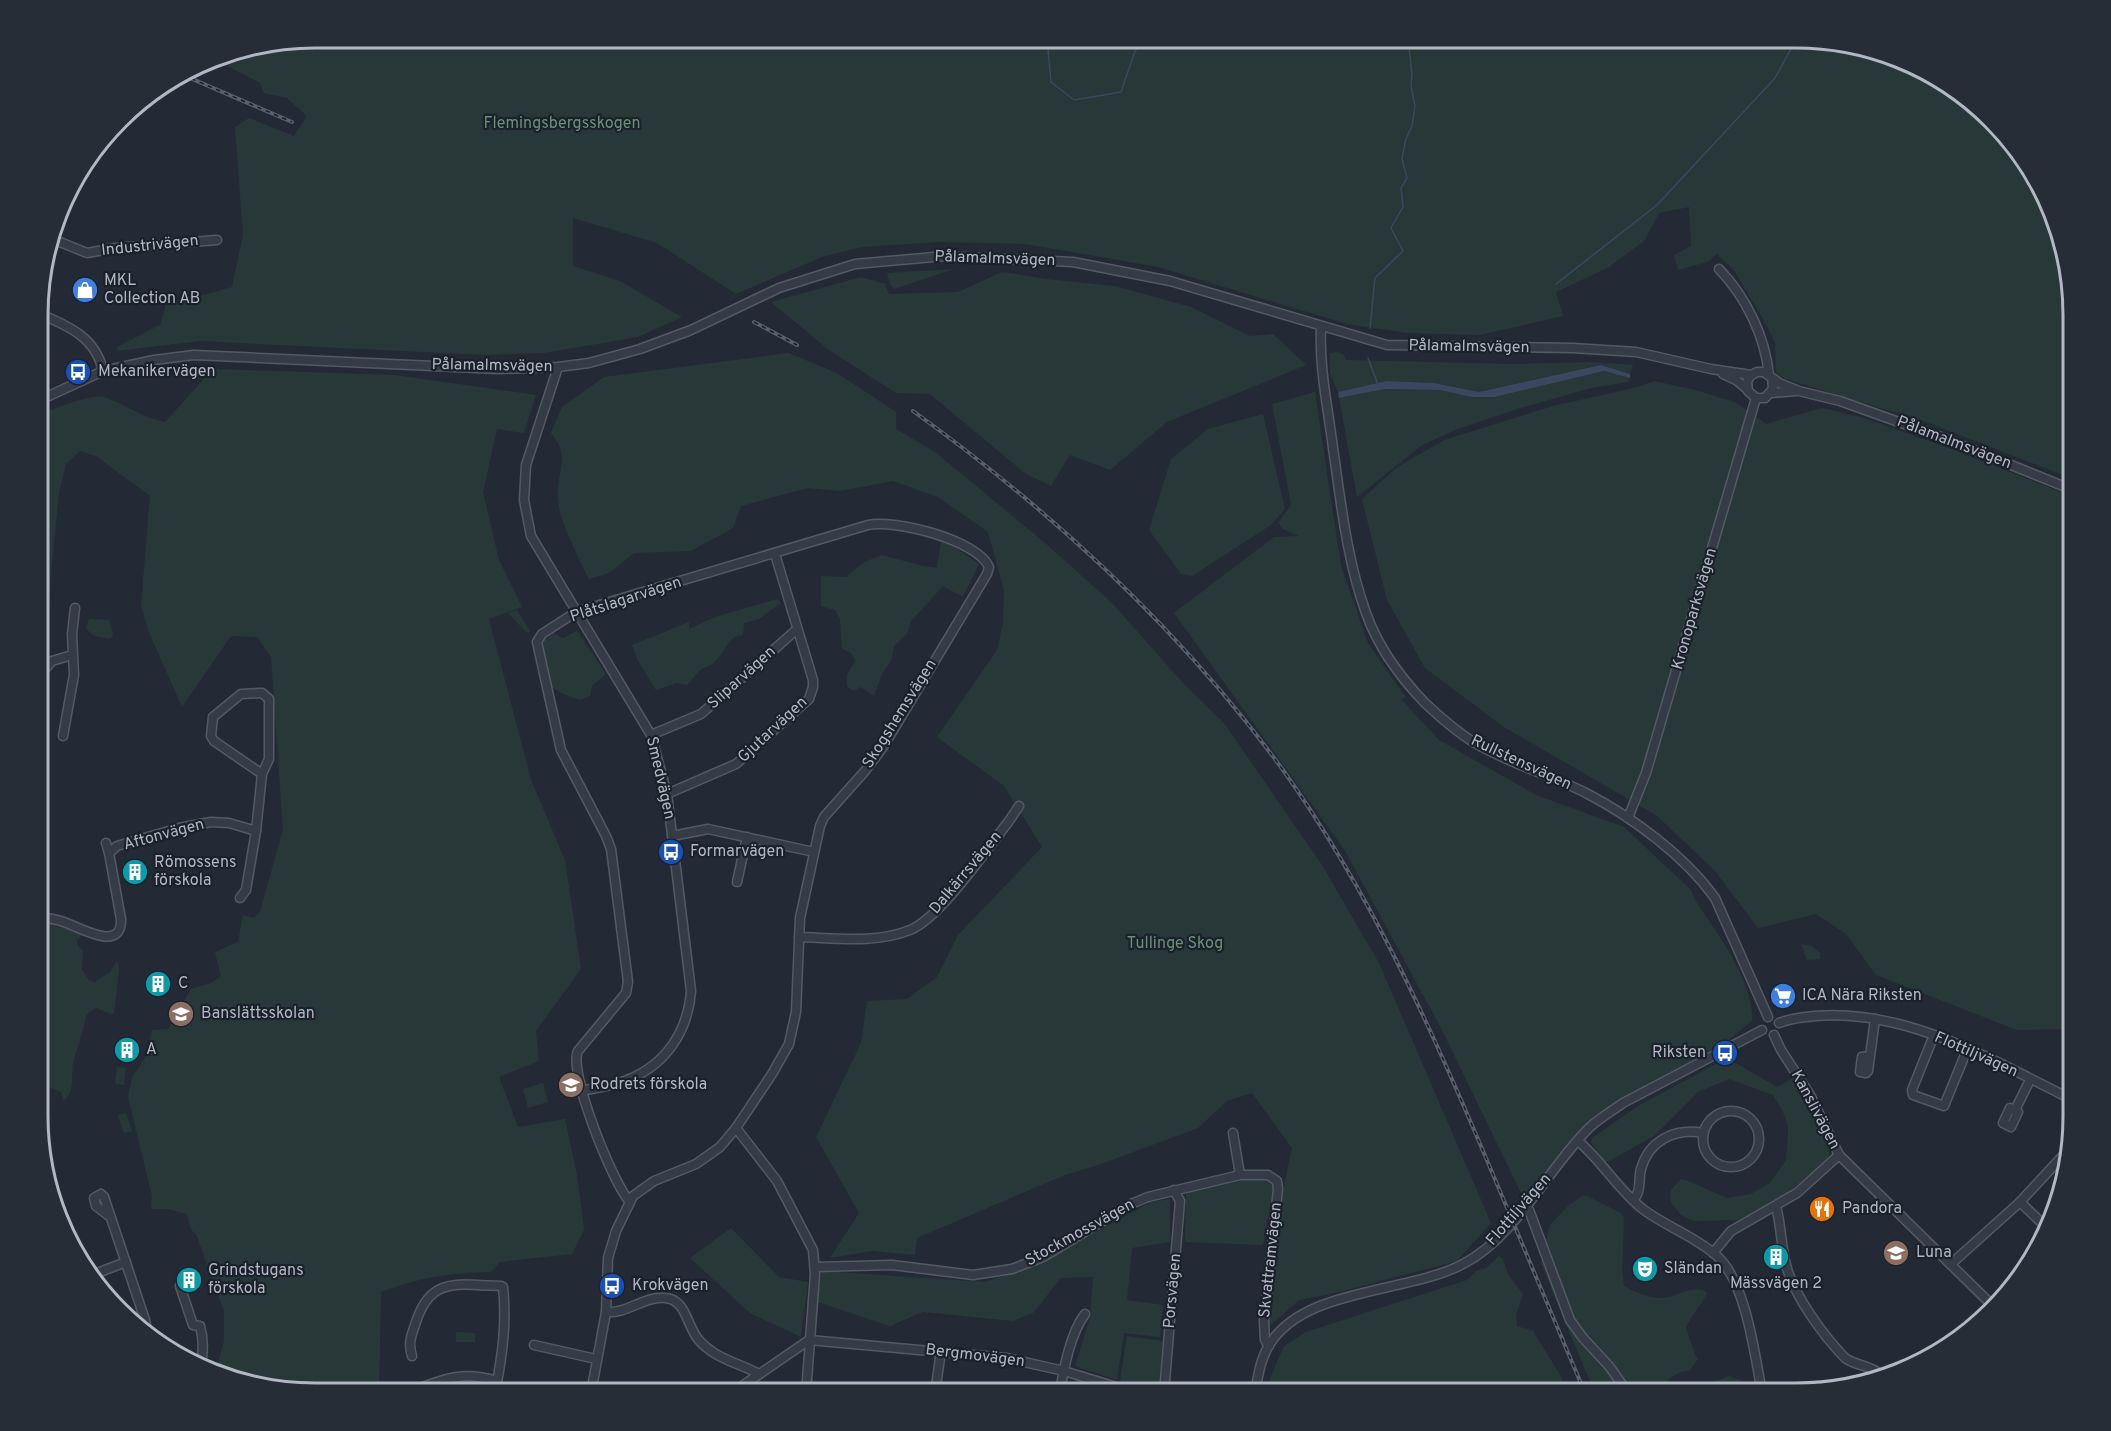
<svg xmlns="http://www.w3.org/2000/svg" width="2111" height="1431" viewBox="0 0 2111 1431" font-family="Overpass,sans-serif">
<style>
.green{fill:#283839}
.water{fill:#3a475e}
.lines{fill:none;stroke-linecap:round;stroke-linejoin:round}
.stream{stroke:#3a475e;stroke-width:1.5}
.minor-casing{stroke:#545a64;stroke-width:11}
.minor{stroke:#363c47;stroke-width:8}
.rail-casing{stroke:#58606d;stroke-width:4}
.rail{stroke:#1b212b;stroke-width:1.5;stroke-dasharray:4.5;stroke-linecap:butt}
.labels{text-anchor:middle;dominant-baseline:central;stroke-width:4.5;stroke-linejoin:round;paint-order:stroke}
.park-label{font-size:16px;fill:#6b9175;stroke:#1b212b}
.street-label{font-size:16px;fill:#b1b7c3;stroke:#1b212b}
.poi-label{font-size:16px;fill:#b1b7c3;stroke:#1b212b;text-anchor:start}
.rim{fill:none;stroke:#b1b7c3;stroke-width:3}
</style>
<rect width="100%" height="100%" fill="#232a36"/>
<g class="green">
<polygon points="315,38 1814,38 1886,52 1965,95 2036,177 2073,297 2073,479 1926,422 1776,376 1775,343 1766,324 1734,270 1717,254 1707,262 1678,270 1674,255 1691,246 1689,207 1659,213 1645,240 1609,267 1556,292 1563,316 1480,335 1408,333 1347,324 1158,267 1026,244 938,242 862,247 822,257 736,294 657,243 573,218 573,266 620,281 682,317 638,337 544,353 484,355 200,341 117,351 117,347 160,325 167,302 200,296 232,287 243,235 235,127 249,118 294,136 307,116 287,98 264,93 260,83 212,58"/>
<polygon points="954,269 894,289 890,284 887,273"/>
<polygon points="1002,272 1046,279 1115,286 1191,307 1250,336 1273,334 1306,365 1167,422 1110,470 1070,455 1051,486 1026,474 930,394 896,393 829,350 771,302 861,277 885,284 889,294 958,292"/>
<polygon points="1338,352 1343,354 1346,360 1512,364 1592,362 1633,365 1630,374 1601,365 1479,392 1434,383 1386,381 1338,392 1330,374 1330,353"/>
<path d="M788 353 837 373 896 412V429L935 452 1044 542 1112 603 1184 684 1224 723 1322 865 1379 963 1491 1223 1457 1261 1331 1294 1299 1300 1266 1329 1285 1180 1292 1148 1252 1093 1227 1101 1198 1128 1101 1164 1065 1175 917 1238 915 1255 872 1251 830 1258 859 1213 816 1137 861 1043 867 1001 907 999 937 977 958 935 1042 847 1004 786 937 737 997 650 1003 623 1004 590 988 532 938 497 893 481 840 491 808 488 741 506 733 528 691 551 634 553 609 573 589 579C579 559 560 522 558 500 555 471 573 460 551 433L562 407 604 377Z"/>
<path d="M213 369 394 375 536 395 524 433 497 429 483 492 499 560 522 607 489 619 531 780 565 860 581 969 536 1031 539 1061 499 1077 518 1127 565 1119 577 1175 584 1230 572 1254 500 1262 491 1272C450 1273 420 1277 381 1292L379 1393H297L225 1379 215 1373 224 1341V1311L196 1234 191 1230 187 1214 167 1209H151L152 1196 128 1097 132 1077 145 1058 152 1030 168 1029 191 989 211 983 221 976 215 952 238 942 243 915 254 918 260 912 283 829 271 657 257 637 231 636 182 707 148 630 141 606 150 496 96 456 80 451 66 464 59 493 51 573 48 633 40 658V415C51 409 92 394 104 397 125 404 143 418 165 422Z"/>
<polygon points="1604,371 1630,378 1628,382 1591,388 1517,409 1458,429 1422,445 1357,497 1339,398 1385,389 1440,390 1471,397 1495,397"/>
<polygon points="1654,381 1695,390 1737,403 1766,424 1822,408 1861,417 1957,451 2073,497 2073,987 2068,989 2064,1029 2017,1030 1876,975 1846,934 1816,914 1758,928 1715,871 1656,815 1504,727 1425,668 1387,600 1362,499 1396,468 1444,440 1553,406 1638,387"/>
<path d="M1315 392 1341 566 1368 643 1406 698 1401 699 1439 740 1536 795 1624 827 1691 890 1695 900C1717 933 1754 981 1752 1021L1727 1041 1598 1115 1572 1140 1524 1199 1442 1030 1344 849 1174 613 1274 537 1299 536 1283 529 1278 523 1291 505 1272 404Z"/>
<polygon points="1263,414 1285,509 1271,525 1192,576 1181,574 1149,530 1171,459 1208,429"/>
<polygon points="941,542 951,545 979,564 963,597 943,586 911,621 907,634 894,646 892,659 882,674 874,696 861,687 853,691 847,686 847,675 855,661 851,653 842,649 840,619 835,610 821,606 821,576 846,577 864,562 882,555 923,566 937,568"/>
<polygon points="777,599 781,603 759,619 744,623 743,635 734,637 729,642 721,655 711,665 700,670 687,685 676,683 656,690 638,661 632,645 689,622 689,629 715,617"/>
<polygon points="517,610 530,631 527,633 508,613"/>
<path d="M89 619 109 620 113 635 110 639C101 637 90 637 86 627Z"/>
<path d="M577 631 606 674 592 686 590 696 580 700C541 688 547 679 540 643L554 633 563 638Z"/>
<path d="M40 921 58 924 86 936 81 935 77 941 78 946 83 950 82 970 89 980 95 982 110 972 117 961 119 968 114 1015 96 1008 86 1015C84 1032 77 1047 73 1063 71 1076 75 1091 64 1101L61 1092 49 1087 40 1088Z"/>
<polygon points="1801,944 1813,947 1820,953 1820,959 1807,960"/>
<polygon points="1727,1058 1777,1087 1793,1078 1830,1150 1828,1158 1782,1198 1737,1220 1694,1221 1681,1215 1672,1204 1670,1198 1671,1190 1681,1179 1686,1180 1727,1198 1751,1194 1770,1183 1786,1160 1788,1133 1788,1126 1783,1112 1773,1095 1729,1079 1698,1092 1654,1136 1611,1160 1605,1162 1591,1142 1592,1138 1638,1106"/>
<polygon points="117,1067 126,1068 124,1085 115,1084"/>
<polygon points="543,1083 548,1102 528,1108 523,1089"/>
<polygon points="126,1113 132,1131 124,1133 118,1115"/>
<polygon points="1241,1179 1267,1180 1274,1187 1263,1245 1185,1242 1186,1193"/>
<path d="M1582 1196H1587L1621 1213 1624 1218 1622 1270 1624 1286C1636 1292 1647 1298 1661 1298 1675 1299 1695 1282 1707 1293 1701 1306 1691 1315 1686 1328L1695 1355 1698 1359 1690 1370 1678 1373 1668 1380 1667 1386 1677 1393H1595L1541 1264 1550 1225 1568 1206Z"/>
<polygon points="1170,1199 1170,1242 1132,1248 1127,1300 1163,1305 1160,1337 1124,1333 1117,1380 1075,1366 1090,1318 1093,1277 1061,1278 1033,1313 1013,1321 923,1312 890,1326 818,1302 821,1271 985,1282 1036,1265 1151,1202"/>
<polygon points="731,1228 779,1277 808,1282 801,1337 750,1313 690,1258"/>
<polygon points="1499,1256 1503,1259 1509,1276 1523,1294 1516,1315 1517,1326 1533,1331 1559,1373 1568,1393 1267,1393 1267,1386 1283,1348 1287,1344 1306,1332 1467,1280 1476,1271 1486,1268"/>
<polygon points="456,1332 475,1333 475,1342 456,1342"/>
<polygon points="1127,1336 1163,1341 1158,1392 1120,1381"/>
<polygon points="1729,1376 1740,1380 1743,1393 1686,1393"/>
</g>
<polygon class="water" points="1601,365 1630,374 1630,378 1604,371 1495,397 1471,397 1440,390 1385,389 1339,398 1338,392 1386,381 1434,383 1479,392"/>
<g class="lines">
<g class="stream">
<polyline points="1047,38 1051,82 1074,100 1121,92 1135,51 1147,38"/>
<polyline points="1556,284 1657,205 1775,78 1797,38"/>
<polyline points="1370,328 1375,278 1403,251 1391,228 1403,207 1401,188 1407,178 1402,158 1406,139 1412,126 1415,106 1411,86 1412,74 1408,38"/>
<polyline points="1368,358 1378,385"/>
</g>
<g class="minor-casing">
<g id="minor">
<polyline points="51,244 60,242 87,253 115,248 217,240"/>
<path d="M1719 269C1746 297 1765 336 1769 375"/>
<path d="M40 314C69 326 96 338 103 371"/>
<path d="M1321 327C1319 368 1328 408 1333 448 1341 503 1347 561 1366 613 1378 647 1400 677 1425 703 1442 719 1461 736 1482 747 1515 765 1552 776 1586 793 1632 817 1684 855 1715 898L1768 1017"/>
<path d="M558 367 526 465 524 500 531 536 651 735 667 794 691 991C688 1031 666 1065 627 1080 613 1086 596 1088 581 1091"/>
<polyline points="1723,374 1736,380 1747,389"/>
<polyline points="1772,378 1773,389 1765,398 1756,398 1748,391 1747,382 1750,376 1757,372 1764,372 1779,383 1799,391 1840,401 1949,440 2073,490"/>
<polyline points="1771,393 1796,391"/>
<polyline points="40,400 103,371 154,360 194,355 498,369 558,367 589,363 640,349 691,330 779,288 855,264 945,256 1073,262 1170,281 1387,345 1573,348 1636,352 1711,369 1751,375"/>
<polyline points="40,675 52,661 72,655"/>
<polyline points="651,735 701,714 796,630"/>
<polyline points="63,736 74,675 72,634 75,608"/>
<polyline points="667,794 736,764 809,699 813,687 813,680 775,554"/>
<polyline points="1628,818 1646,773 1756,398"/>
<polyline points="672,836 708,829 814,852"/>
<polyline points="109,853 117,846 179,828 211,822 229,823 256,831 262,774 269,759 269,699 262,693 241,694 213,717 211,736 214,741 262,774"/>
<polyline points="737,882 747,837"/>
<polyline points="240,898 246,890 256,831"/>
<path d="M40 918C48 918 56 919 64 922 81 928 122 953 121 919L109 853 106 843"/>
<path d="M799 937C835 938 875 944 910 930 940 918 987 849 1009 821L1019 806"/>
<path d="M1779 1023C1791 1018 1803 1017 1815 1016 1906 1008 1994 1061 2073 1100"/>
<polyline points="1774,1035 1781,1050 1810,1095 1839,1155 1992,1305"/>
<polyline points="1934,1035 1912,1090 1913,1095 1944,1106 1967,1050"/>
<polyline points="1869,1056 1862,1057 1860,1072 1866,1073 1868,1071 1875,1019"/>
<polyline points="2015,1110 2018,1112 2011,1127 2003,1123 2010,1108 2015,1110 2030,1080"/>
<circle cx="1731" cy="1139" r="28"/>
<polyline points="736,1128 777,1181 813,1250 815,1274 806,1393"/>
<polyline points="1233,1133 1240,1175"/>
<path d="M1578 1141C1602 1161 1618 1190 1644 1210 1667 1227 1696 1237 1717 1256 1746 1282 1755 1356 1762 1393"/>
<path d="M1633 1200C1642 1191 1638 1180 1641 1169 1649 1140 1675 1128 1703 1133"/>
<polyline points="2020,1202 2047,1228"/>
<polyline points="1526,1206 1529,1210 1570,1320 1583,1338 1609,1366 1628,1393"/>
<path d="M1776 1206C1781 1225 1781 1245 1786 1265 1794 1296 1823 1335 1845 1358 1856 1366 1870 1365 1880 1374"/>
<polyline points="109,1216 96,1206 94,1198 101,1194 104,1197 145,1320 148,1337"/>
<polyline points="1713,1253 1731,1231 1797,1193 1839,1155"/>
<polyline points="1951,1264 2020,1202 2070,1148"/>
<polyline points="815,1267 892,1265 973,1275 1012,1269 1043,1257 1131,1204 1148,1197 1240,1175 1268,1175 1277,1181 1278,1189 1264,1321 1265,1340 1269,1346"/>
<polyline points="92,1275 126,1262"/>
<path d="M180 1286 193 1325 200 1326C204 1340 203 1352 201 1366"/>
<path d="M606 1312C627 1314 644 1296 665 1298 686 1299 687 1326 698 1339 713 1358 739 1363 759 1374"/>
<polyline points="809,1340 1007,1358 1064,1371 1136,1393"/>
<polyline points="534,1345 596,1359"/>
<path d="M412 1356C408 1344 411 1336 415 1325 426 1289 443 1282 478 1285 485 1286 493 1285 501 1286L503 1287C507 1324 502 1357 495 1393"/>
<path d="M415 1390C446 1378 464 1371 497 1381"/>
<path d="M591 1393 606 1312 608 1258 616 1231 630 1202 633 1196 654 1181 696 1164 720 1147 736 1128 772 1074 789 1044 796 1012 800 918 820 826 824 817 865 771 883 747 987 574 989 567C978 540 894 519 868 525L576 612 542 634 537 642 561 750 606 836 611 849 628 982 626 993 578 1051C568 1072 613 1184 630 1202"/>
<polyline points="732,1393 809,1340"/>
<polyline points="935,1393 941,1351"/>
<path d="M1060 1393C1063 1370 1071 1332 1085 1314"/>
<polyline points="1164,1393 1180,1201 1174,1190"/>
<path d="M1255 1393C1258 1377 1260 1360 1269 1345 1305 1287 1406 1294 1463 1264 1516 1237 1548 1168 1590 1127 1600 1118 1612 1111 1623 1103L1762 1030"/>
</g>
</g>
<use href="#minor" class="minor"/>
<g class="rail-casing">
<g id="rail">
<polyline points="183,75 292,122"/>
<polyline points="754,322 797,345"/>
<path d="M913 411C1053 512 1181 630 1283 770 1368 889 1429 1023 1486 1158 1519 1236 1552 1315 1585 1393"/>
</g>
</g>
<use href="#rail" class="rail"/>
</g>
<defs>
<g id="shop-disc" transform="scale(1.35)"><circle r="9.5" fill="#3f7fe0" stroke="#1b212b"/><path d="M-5-2.5h2.3a2.7 3.5 0 0 1 5.4 0H5L5.5 6h-11ZM-1.5-2.5h3a1.5 2.3 0 0 0-3 0Z" fill="#fff"/></g>
<g id="bus-disc" transform="scale(1.35)"><circle r="9.5" fill="#1a4fb4" stroke="#1b212b"/><path d="M-5-6H5V4H4V6H2V4H-2V6H-4V4H-5ZM-3.5-4V0h7V-4ZM-3.5 1.2v1.5H-2V1.2ZM2 1.2v1.5H3.5V1.2Z" fill="#fff"/></g>
<g id="building-disc" transform="scale(1.35)"><circle r="9.5" fill="#0f9aa8" stroke="#1b212b"/><path d="M-4-6H4V6H1V3H-1V6H-4ZM-2.5-4.3h1.7v1.8h-1.7ZM.8-4.3h1.7v1.8H.8ZM-2.5-1h1.7V.8h-1.7ZM.8-1h1.7V.8H.8Z" fill="#fff"/></g>
<g id="supermarket-disc" transform="scale(1.35)"><circle r="9.5" fill="#3f7fe0" stroke="#1b212b"/><path d="M-6-5.5h2.5l.6 2H6L4.5 2H-2.5L-4.4-4H-6ZM-1.5 3.2a1.3 1.3 0 1 0 .1 0ZM3 3.2a1.3 1.3 0 1 0 .1 0Z" fill="#fff"/></g>
<g id="school-disc" transform="scale(1.35)"><circle r="9.5" fill="#8d6e63" stroke="#1b212b"/><path d="M0-5L7-2L0 1L-7-2ZM-4 1L0 2.5L4 1V4Q0 6-4 4Z" fill="#fff"/></g>
<g id="restaurant-disc" transform="scale(1.35)"><circle r="9.5" fill="#e8710a" stroke="#1b212b"/><path d="M-5-6h1v4h1v-4h1v4h1v-4h1v5L-1.5 .5V6h-2V.5L-5-1ZM5-6V6H3V1.5H1.5Q1.5-4 5-6Z" fill="#fff"/></g>
<g id="theatre-disc" transform="scale(1.35)"><circle r="9.5" fill="#0f9aa8" stroke="#1b212b"/><path d="M-5-5.5Q0-4 5-5.5V0Q5 5 0 6Q-5 5-5 0ZM-3.3-2.5H-1v1.5H-3.3ZM1-2.5H3.3v1.5H1ZM-2.8 1Q0 5.5 2.8 1Z" fill="#fff"/></g>
</defs>
<g fill-rule="evenodd">
<use href="#shop-disc" x="85" y="290"/>
<use href="#bus-disc" x="78" y="372"/>
<use href="#bus-disc" x="671" y="852"/>
<use href="#building-disc" x="135" y="872"/>
<use href="#building-disc" x="158" y="984"/>
<use href="#supermarket-disc" x="1783" y="996"/>
<use href="#school-disc" x="181" y="1014"/>
<use href="#building-disc" x="127" y="1050"/>
<use href="#bus-disc" x="1725" y="1053"/>
<use href="#school-disc" x="571" y="1085"/>
<use href="#restaurant-disc" x="1822" y="1209"/>
<use href="#school-disc" x="1896" y="1253"/>
<use href="#building-disc" x="1776" y="1257"/>
<use href="#theatre-disc" x="1645" y="1269"/>
<use href="#building-disc" x="189" y="1280"/>
<use href="#bus-disc" x="612" y="1286"/>
</g>
<g class="labels">
<g class="park-label">
<text x="562" y="124">Flemingsbergsskogen</text>
<text x="1175" y="944">Tullinge Skog</text>
</g>
<g class="street-label">
<text transform="translate(150 246) rotate(-6)">Industrivägen</text>
<text transform="translate(995 259) rotate(2)">Pålamalmsvägen</text>
<text transform="translate(1469 347) rotate(1)">Pålamalmsvägen</text>
<text transform="translate(492 366) rotate(1)">Pålamalmsvägen</text>
<text transform="translate(1954 443) rotate(21)">Pålamalmsvägen</text>
<text transform="translate(626 600) rotate(-18)">Plåtslagarvägen</text>
<text transform="translate(1695 609) rotate(-74)">Kronoparksvägen</text>
<text transform="translate(742 678) rotate(-42)">Sliparvägen</text>
<text transform="translate(900 714) rotate(-58)">Skogshemsvägen</text>
<text transform="translate(773 730) rotate(-43)">Gjutarvägen</text>
<text transform="translate(1521 763) rotate(25)">Rullstensvägen</text>
<text transform="translate(660 778) rotate(77)">Smedvägen</text>
<text transform="translate(164 835) rotate(-15)">Aftonvägen</text>
<text transform="translate(966 873) rotate(-50)">Dalkärrsvägen</text>
<text transform="translate(1976 1055) rotate(24)">Flottiljvägen</text>
<text transform="translate(1815 1110) rotate(62)">Kanslivägen</text>
<text transform="translate(1519 1210) rotate(-49)">Flottiljvägen</text>
<text transform="translate(1080 1233) rotate(-29)">Stockmossvägen</text>
<text transform="translate(1271 1260) rotate(-84)">Skvattramvägen</text>
<text transform="translate(1173 1291) rotate(-85)">Porsvägen</text>
<text transform="translate(975 1356) rotate(7)">Bergmovägen</text>
</g>
<g class="poi-label">
<text x="104" y="281">MKL<tspan x="104" dy="18">Collection AB</tspan></text>
<text x="98" y="372">Mekanikervägen</text>
<text x="690" y="852">Formarvägen</text>
<text x="154" y="863">Römossens<tspan x="154" dy="18">förskola</tspan></text>
<text x="178" y="984">C</text>
<text x="1802" y="996">ICA Nära Riksten</text>
<text x="201" y="1014">Banslättsskolan</text>
<text x="146" y="1050">A</text>
<text x="1706" y="1053" text-anchor="end">Riksten</text>
<text x="590" y="1085">Rodrets förskola</text>
<text x="1842" y="1209">Pandora</text>
<text x="1916" y="1253">Luna</text>
<text x="1664" y="1269">Sländan</text>
<text x="208" y="1271">Grindstugans<tspan x="208" dy="18">förskola</tspan></text>
<text x="1776" y="1284" text-anchor="middle">Mässvägen 2</text>
<text x="632" y="1286">Krokvägen</text>
</g>
</g>
<path d="M0 0H2111V1431H0ZM315 48H1796A267 267 0 0 1 2063 315V1116A267 267 0 0 1 1796 1383H315A267 267 0 0 1 48 1116V315A267 267 0 0 1 315 48Z" fill="#272d37" fill-rule="evenodd"/>
<path class="rim" d="M315 48H1796A267 267 0 0 1 2063 315V1116A267 267 0 0 1 1796 1383H315A267 267 0 0 1 48 1116V315A267 267 0 0 1 315 48Z"/>
</svg>
